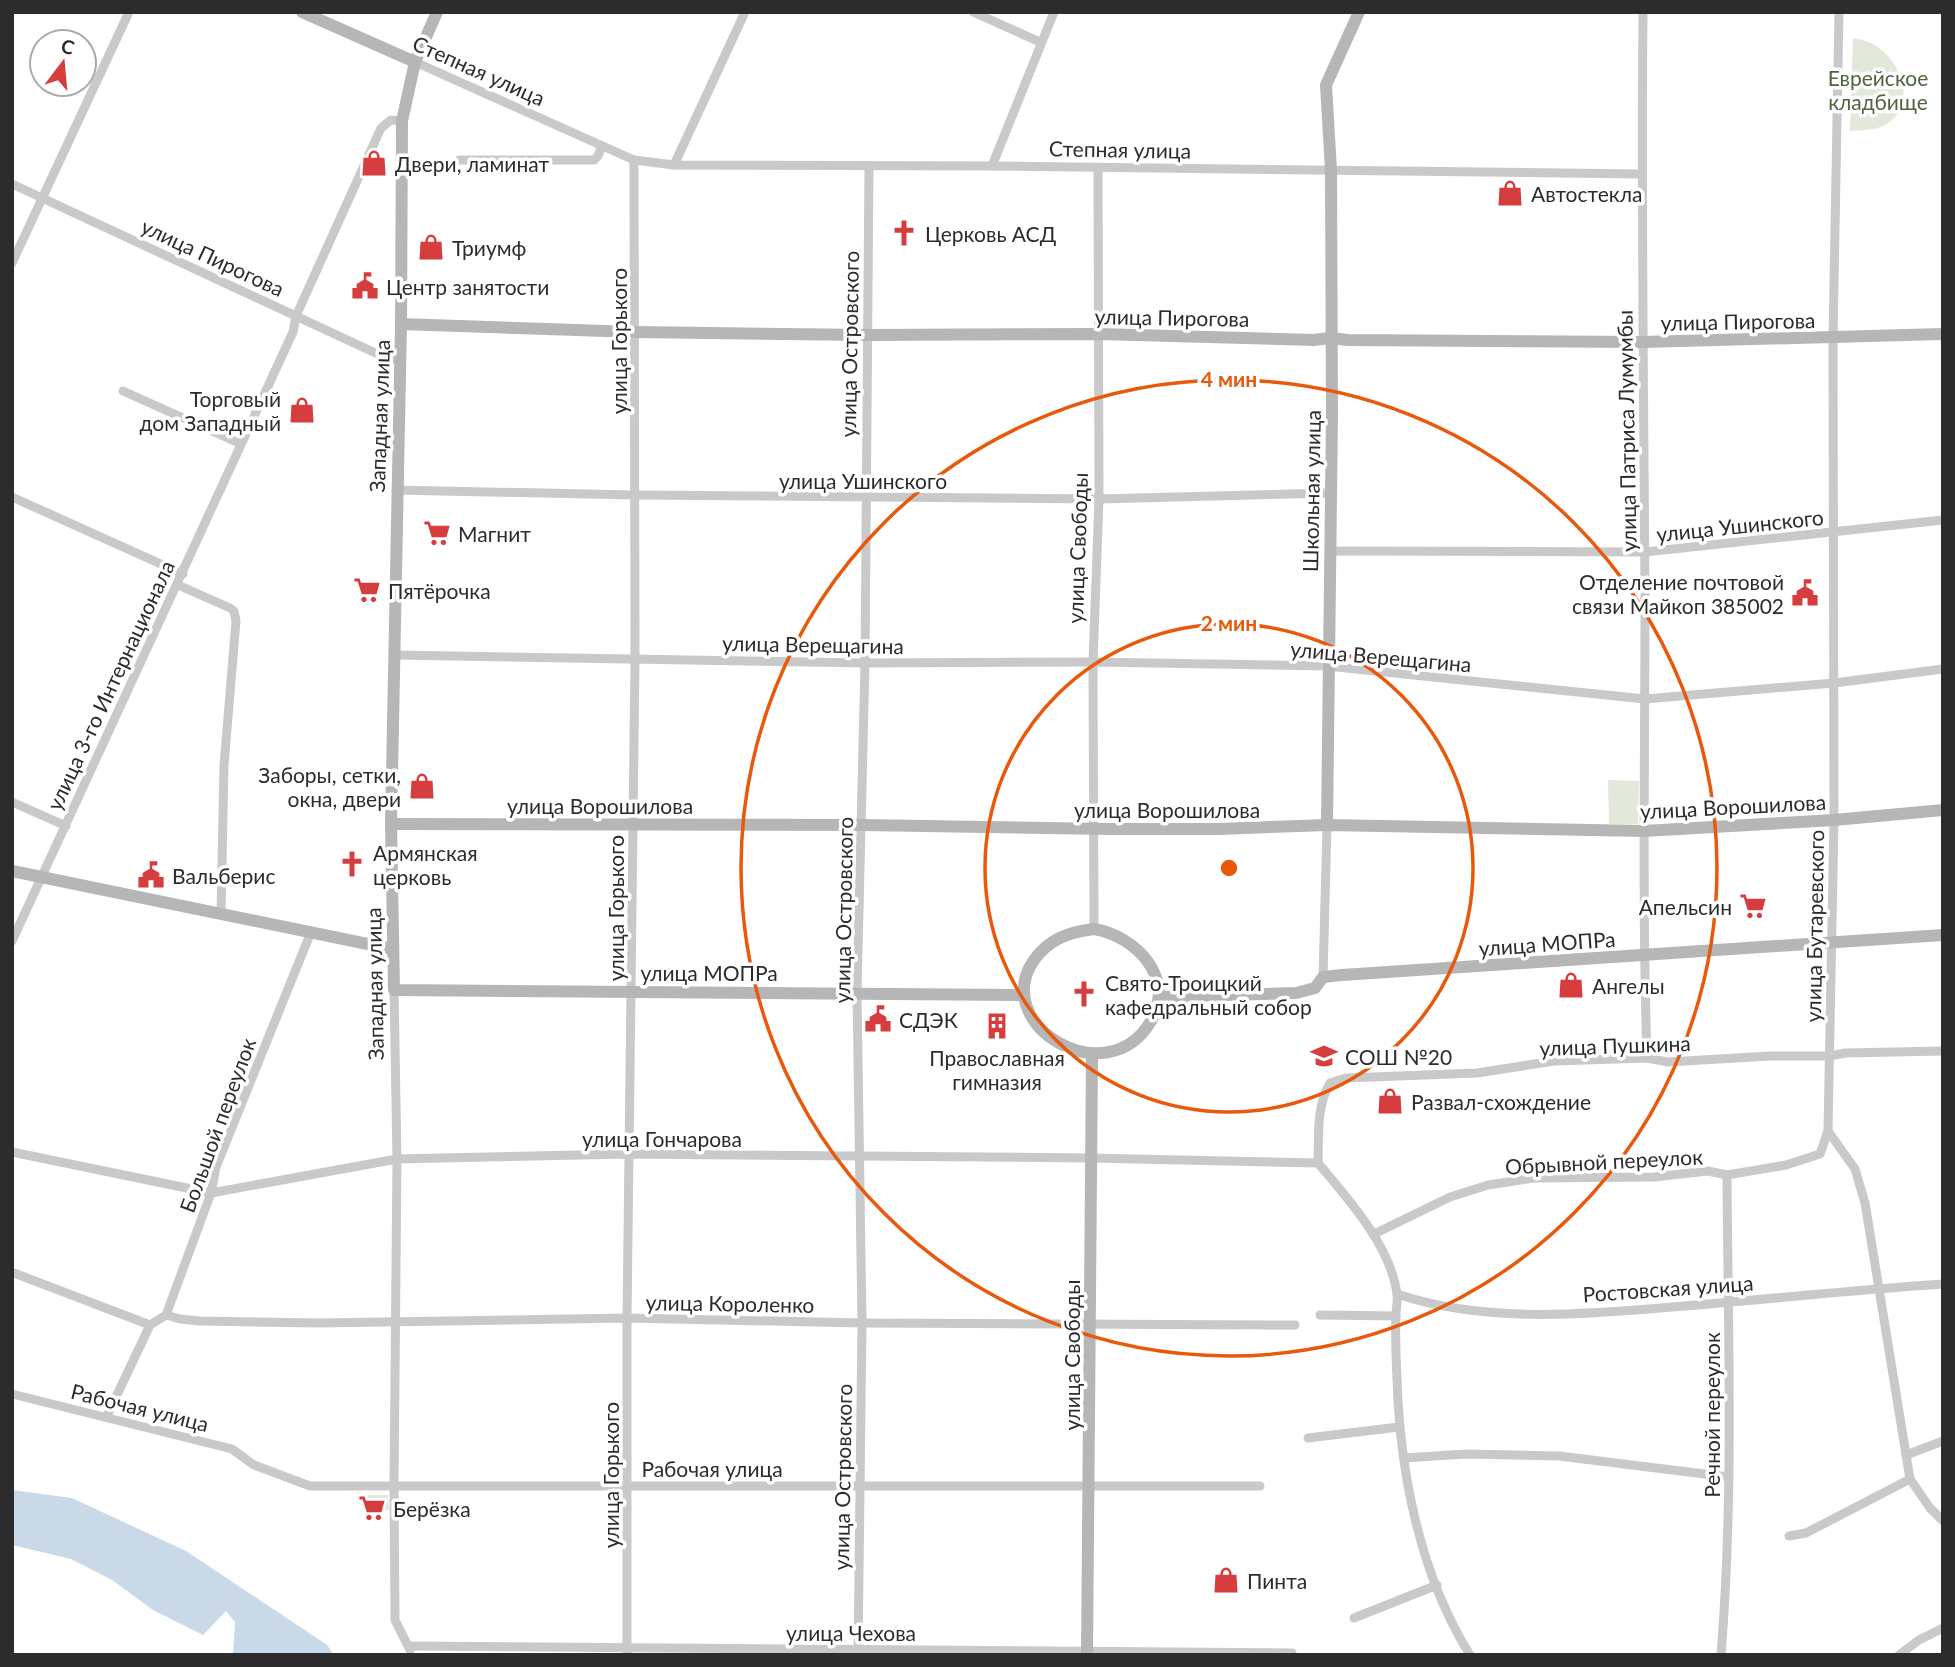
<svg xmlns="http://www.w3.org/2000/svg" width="1955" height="1667" viewBox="0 0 1955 1667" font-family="Lato,sans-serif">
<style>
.green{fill:#e2e9db}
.water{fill:#c9d9e7}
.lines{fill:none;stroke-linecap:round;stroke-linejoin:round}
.street{stroke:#c9c9c9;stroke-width:9}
.secondary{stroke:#b6b6b6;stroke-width:12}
.ring{fill:none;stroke:#e8590c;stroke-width:3.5}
.labels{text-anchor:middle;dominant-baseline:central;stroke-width:7;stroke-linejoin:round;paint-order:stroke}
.street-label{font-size:21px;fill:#2c2c2c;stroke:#fff}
.park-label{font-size:21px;fill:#4d643e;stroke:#fff}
.poi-label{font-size:21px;fill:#2c2c2c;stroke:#fff;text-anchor:start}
.centre{fill:#e8590c;stroke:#fff;stroke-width:3.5}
.ring-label{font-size:21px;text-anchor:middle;font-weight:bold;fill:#e8590c;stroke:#fff;stroke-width:7;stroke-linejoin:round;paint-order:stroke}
</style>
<rect width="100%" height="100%" fill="#fff"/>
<g class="green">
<path d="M1853 38C1863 40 1871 42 1879 48 1904 66 1917 110 1883 126 1873 131 1860 130 1850 131Z"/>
<polygon points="1608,780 1639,781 1638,824 1609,824"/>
<polygon points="367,1495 388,1495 389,1510 380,1510 375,1501 367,1501"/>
</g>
<polygon class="water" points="12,1490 72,1498 186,1551 327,1645 334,1655 233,1655 235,1622 226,1611 203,1635 153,1610 112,1580 71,1559 12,1545"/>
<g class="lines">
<g class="street">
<polyline points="973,12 1040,42"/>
<path d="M1643 12C1641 210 1644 407 1645 604 1645 756 1642 907 1647 1058"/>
<polyline points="1839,12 1833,338 1834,820 1828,1131 1855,1169 1865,1203 1910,1479 1930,1508 1943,1521"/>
<polyline points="415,62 634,160 674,165 992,166 1641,174"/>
<polyline points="459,160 594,160 598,156 602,146"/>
<polyline points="674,165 745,12"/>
<polyline points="992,166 1054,12"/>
<polyline points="12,184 384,357 400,360"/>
<polyline points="12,263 129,12"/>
<polyline points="123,391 241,444"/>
<polyline points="396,490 635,495 1099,499 1330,493"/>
<polyline points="12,497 183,574"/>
<polyline points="1330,551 1645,552 1943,520"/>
<polyline points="178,585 230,608 234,611 236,621 224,765 221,914"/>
<polyline points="394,655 865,663 1093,662 1327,666 1645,699 1834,683 1943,669"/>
<polyline points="12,802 66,826"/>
<polyline points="1094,929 1093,662 1099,499 1098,168"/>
<polyline points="12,941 293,332 296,316 381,128 391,120 402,121"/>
<polyline points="1323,977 1327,825"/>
<polyline points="394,990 397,1159 394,1486 395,1620 410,1650"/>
<polyline points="12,1152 211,1193 397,1159 630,1154 1091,1158 1318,1163"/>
<path d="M1318 1163C1319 1136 1316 1107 1330 1083L1346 1078 1477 1073 1554 1061 1647 1058 1668 1062 1770 1056H1829L1845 1053 1943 1051"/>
<path d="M1318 1163C1348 1199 1391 1246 1397 1294 1398 1301 1396 1308 1396 1315 1395 1337 1396 1358 1397 1379 1400 1473 1420 1575 1470 1655"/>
<polyline points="1374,1234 1450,1197 1488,1185 1534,1178 1654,1177 1708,1171 1727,1175 1786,1165 1820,1154 1828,1131"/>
<polyline points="14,1273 150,1325"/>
<path d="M1397 1294C1484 1323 1582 1315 1672 1307 1762 1300 1852 1290 1943 1284"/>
<polyline points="166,1315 180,1319 200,1321 319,1323 627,1318 862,1323 1295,1325"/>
<polyline points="1320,1315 1396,1316"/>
<polyline points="12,1394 232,1449 254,1465 310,1486 1260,1486"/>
<polyline points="107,1416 150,1325 166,1315 211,1193 216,1167 311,932"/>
<polyline points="1308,1438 1399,1427"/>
<polyline points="1906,1455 1943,1441"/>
<polyline points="1404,1458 1466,1454 1559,1456 1729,1477"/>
<polyline points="1789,1536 1806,1533 1910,1479"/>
<polyline points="1354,1618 1437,1585"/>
<polyline points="409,1646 1292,1653"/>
<polyline points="627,1655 627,1318 635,659 634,160"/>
<polyline points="858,1655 862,1323 857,992 865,663 869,167"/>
<path d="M1721 1655C1734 1495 1728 1335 1727 1175"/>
<polyline points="1899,1655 1919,1640 1943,1628"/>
</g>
<g class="secondary">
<polyline points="302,12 415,62"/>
<polyline points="437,12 415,62 402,121 401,324 391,824 394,990 1024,995"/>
<polyline points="401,324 636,332 867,335 1098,334 1313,340 1331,338 1348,340 1643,342 1943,334"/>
<polyline points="391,824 862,825 1109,829 1218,829 1327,825 1644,831 1834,820 1943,810"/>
<polyline points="1327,825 1332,414 1331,170 1326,85 1359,12"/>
<polyline points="12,871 392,949"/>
<path d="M1094 929C1136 936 1176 978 1151 1021 1107 1096 989 1025 1034 960 1049 939 1069 932 1094 929Z"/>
<polyline points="1159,997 1296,993 1315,988 1323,977 1342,975 1943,935"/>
<polyline points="1087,1655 1092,1055"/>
</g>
</g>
<g class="ring">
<circle cx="1229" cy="868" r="244"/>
<circle cx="1229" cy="868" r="488"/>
</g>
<defs>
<g id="shop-bare" transform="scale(2.1)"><path d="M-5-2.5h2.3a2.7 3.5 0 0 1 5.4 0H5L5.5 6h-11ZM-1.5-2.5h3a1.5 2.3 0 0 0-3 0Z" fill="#d53d3e" stroke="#fff" stroke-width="2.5" paint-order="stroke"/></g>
<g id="church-bare" transform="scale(2.1)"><path d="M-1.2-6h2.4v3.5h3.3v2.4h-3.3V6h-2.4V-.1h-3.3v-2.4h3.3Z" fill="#d53d3e" stroke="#fff" stroke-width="2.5" paint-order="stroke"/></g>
<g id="civic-bare" transform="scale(2.1)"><path d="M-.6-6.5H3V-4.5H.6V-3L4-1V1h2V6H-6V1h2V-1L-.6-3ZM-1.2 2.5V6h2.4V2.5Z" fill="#d53d3e" stroke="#fff" stroke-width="2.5" paint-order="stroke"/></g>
<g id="supermarket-bare" transform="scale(2.1)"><path d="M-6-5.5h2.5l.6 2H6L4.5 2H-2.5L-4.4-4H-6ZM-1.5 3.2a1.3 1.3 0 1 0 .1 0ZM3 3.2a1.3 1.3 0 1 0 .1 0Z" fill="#d53d3e" stroke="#fff" stroke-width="2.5" paint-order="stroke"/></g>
<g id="building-bare" transform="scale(2.1)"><path d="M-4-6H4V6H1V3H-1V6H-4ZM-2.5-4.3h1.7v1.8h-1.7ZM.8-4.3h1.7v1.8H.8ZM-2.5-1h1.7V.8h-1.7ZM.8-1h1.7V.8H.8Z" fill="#d53d3e" stroke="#fff" stroke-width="2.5" paint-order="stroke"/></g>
<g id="school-bare" transform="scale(2.1)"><path d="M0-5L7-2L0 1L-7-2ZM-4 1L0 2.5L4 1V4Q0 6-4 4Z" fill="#d53d3e" stroke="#fff" stroke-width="2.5" paint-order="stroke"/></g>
</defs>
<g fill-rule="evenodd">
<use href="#shop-bare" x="374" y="163"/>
<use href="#shop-bare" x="1510" y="193"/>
<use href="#church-bare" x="904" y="233"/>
<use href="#shop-bare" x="431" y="247"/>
<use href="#civic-bare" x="365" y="286"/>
<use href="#shop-bare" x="302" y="410"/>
<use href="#supermarket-bare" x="437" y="533"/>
<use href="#supermarket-bare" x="367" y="590"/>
<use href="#civic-bare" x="1805" y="593"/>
<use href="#shop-bare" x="422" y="786"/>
<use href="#church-bare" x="352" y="864"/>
<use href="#civic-bare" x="151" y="875"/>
<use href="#supermarket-bare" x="1753" y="906"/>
<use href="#shop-bare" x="1571" y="985"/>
<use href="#church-bare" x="1084" y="994"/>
<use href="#civic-bare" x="878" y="1019"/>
<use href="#building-bare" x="997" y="1026"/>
<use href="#school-bare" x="1324" y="1056"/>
<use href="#shop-bare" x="1390" y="1101"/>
<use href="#supermarket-bare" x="372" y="1508"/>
<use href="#shop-bare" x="1226" y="1580"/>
</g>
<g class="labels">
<g class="street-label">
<text transform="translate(479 70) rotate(24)">Степная улица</text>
<text transform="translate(1120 149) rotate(1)">Степная улица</text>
<text transform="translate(213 257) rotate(25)">улица Пирогова</text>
<text transform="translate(1172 317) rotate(1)">улица Пирогова</text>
<text transform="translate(1738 321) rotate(-1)">улица Пирогова</text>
<text transform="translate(618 341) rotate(-90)">улица Горького</text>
<text transform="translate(849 344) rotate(-89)">улица Островского</text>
<text transform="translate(379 416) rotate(-88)">Западная улица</text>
<text transform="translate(1626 431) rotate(-91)">улица Патриса Лумумбы</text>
<text x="863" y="480">улица Ушинского</text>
<text transform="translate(1311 491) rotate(-89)">Школьная улица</text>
<text transform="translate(1740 525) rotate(-6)">улица Ушинского</text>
<text transform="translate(1077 548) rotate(-88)">улица Свободы</text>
<text transform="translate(813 644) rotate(1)">улица Верещагина</text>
<text transform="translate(1381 656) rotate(5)">улица Верещагина</text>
<text transform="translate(110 685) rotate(-65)">улица 3-го Интернационала</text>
<text x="600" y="805">улица Ворошилова</text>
<text transform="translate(1733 806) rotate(-3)">улица Ворошилова</text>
<text x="1167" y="809">улица Ворошилова</text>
<text transform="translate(615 908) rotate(-90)">улица Горького</text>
<text transform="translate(843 910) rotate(-89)">улица Островского</text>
<text transform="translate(1814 926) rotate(-89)">улица Бутаревского</text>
<text transform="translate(1547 943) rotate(-4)">улица МОПРа</text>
<text x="709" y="972">улица МОПРа</text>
<text transform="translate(374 984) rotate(-91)">Западная улица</text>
<text transform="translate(1615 1045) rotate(-2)">улица Пушкина</text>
<text transform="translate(217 1125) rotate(-70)">Большой переулок</text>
<text x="662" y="1138">улица Гончарова</text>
<text transform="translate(1604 1161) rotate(-3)">Обрывной переулок</text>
<text transform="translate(1668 1288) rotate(-4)">Ростовская улица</text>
<text transform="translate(730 1303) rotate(1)">улица Короленко</text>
<text transform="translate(1071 1355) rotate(-90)">улица Свободы</text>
<text transform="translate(140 1407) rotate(14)">Рабочая улица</text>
<text transform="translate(1711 1415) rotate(-90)">Речной переулок</text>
<text x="712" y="1468">Рабочая улица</text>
<text transform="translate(610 1475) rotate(-90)">улица Горького</text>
<text transform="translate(842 1477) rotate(-89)">улица Островского</text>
<text x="851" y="1632">улица Чехова</text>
</g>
<g class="park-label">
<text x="1878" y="77">Еврейское<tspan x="1878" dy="24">кладбище</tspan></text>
</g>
<g class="poi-label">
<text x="395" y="163">Двери, ламинат</text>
<text x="1531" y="193">Автостекла</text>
<text x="925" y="233">Церковь АСД</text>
<text x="452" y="247">Триумф</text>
<text x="386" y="286">Центр занятости</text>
<text x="281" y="398" text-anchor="end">Торговый<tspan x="281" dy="24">дом Западный</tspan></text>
<text x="458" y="533">Магнит</text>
<text x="1784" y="581" text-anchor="end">Отделение почтовой<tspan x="1784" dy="24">связи Майкоп 385002</tspan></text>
<text x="388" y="590">Пятёрочка</text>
<text x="401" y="774" text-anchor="end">Заборы, сетки,<tspan x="401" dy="24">окна, двери</tspan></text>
<text x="373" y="852">Армянская<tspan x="373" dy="24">церковь</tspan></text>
<text x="172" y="875">Вальберис</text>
<text x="1732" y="906" text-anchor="end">Апельсин</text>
<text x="1105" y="982">Свято-Троицкий<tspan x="1105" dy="24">кафедральный собор</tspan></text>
<text x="1592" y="985">Ангелы</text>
<text x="899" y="1019">СДЭК</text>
<text x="1345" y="1056">СОШ №20</text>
<text x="997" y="1057" text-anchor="middle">Православная<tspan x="997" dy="24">гимназия</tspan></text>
<text x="1411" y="1101">Развал-схождение</text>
<text x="393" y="1508">Берёзка</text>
<text x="1247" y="1580">Пинта</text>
</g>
</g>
<circle cx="1229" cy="868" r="10" class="centre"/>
<g class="ring-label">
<text x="1229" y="387">4 мин</text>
<text x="1229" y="631">2 мин</text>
</g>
<rect width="1955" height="1667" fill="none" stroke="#2c2c2c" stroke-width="28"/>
<g transform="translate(63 63) rotate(16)"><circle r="33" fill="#ffffff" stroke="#ababab" stroke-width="2"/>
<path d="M0-5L12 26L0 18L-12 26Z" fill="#d53d3e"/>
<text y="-10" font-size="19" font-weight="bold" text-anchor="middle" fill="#2c2c2c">С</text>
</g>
</svg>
